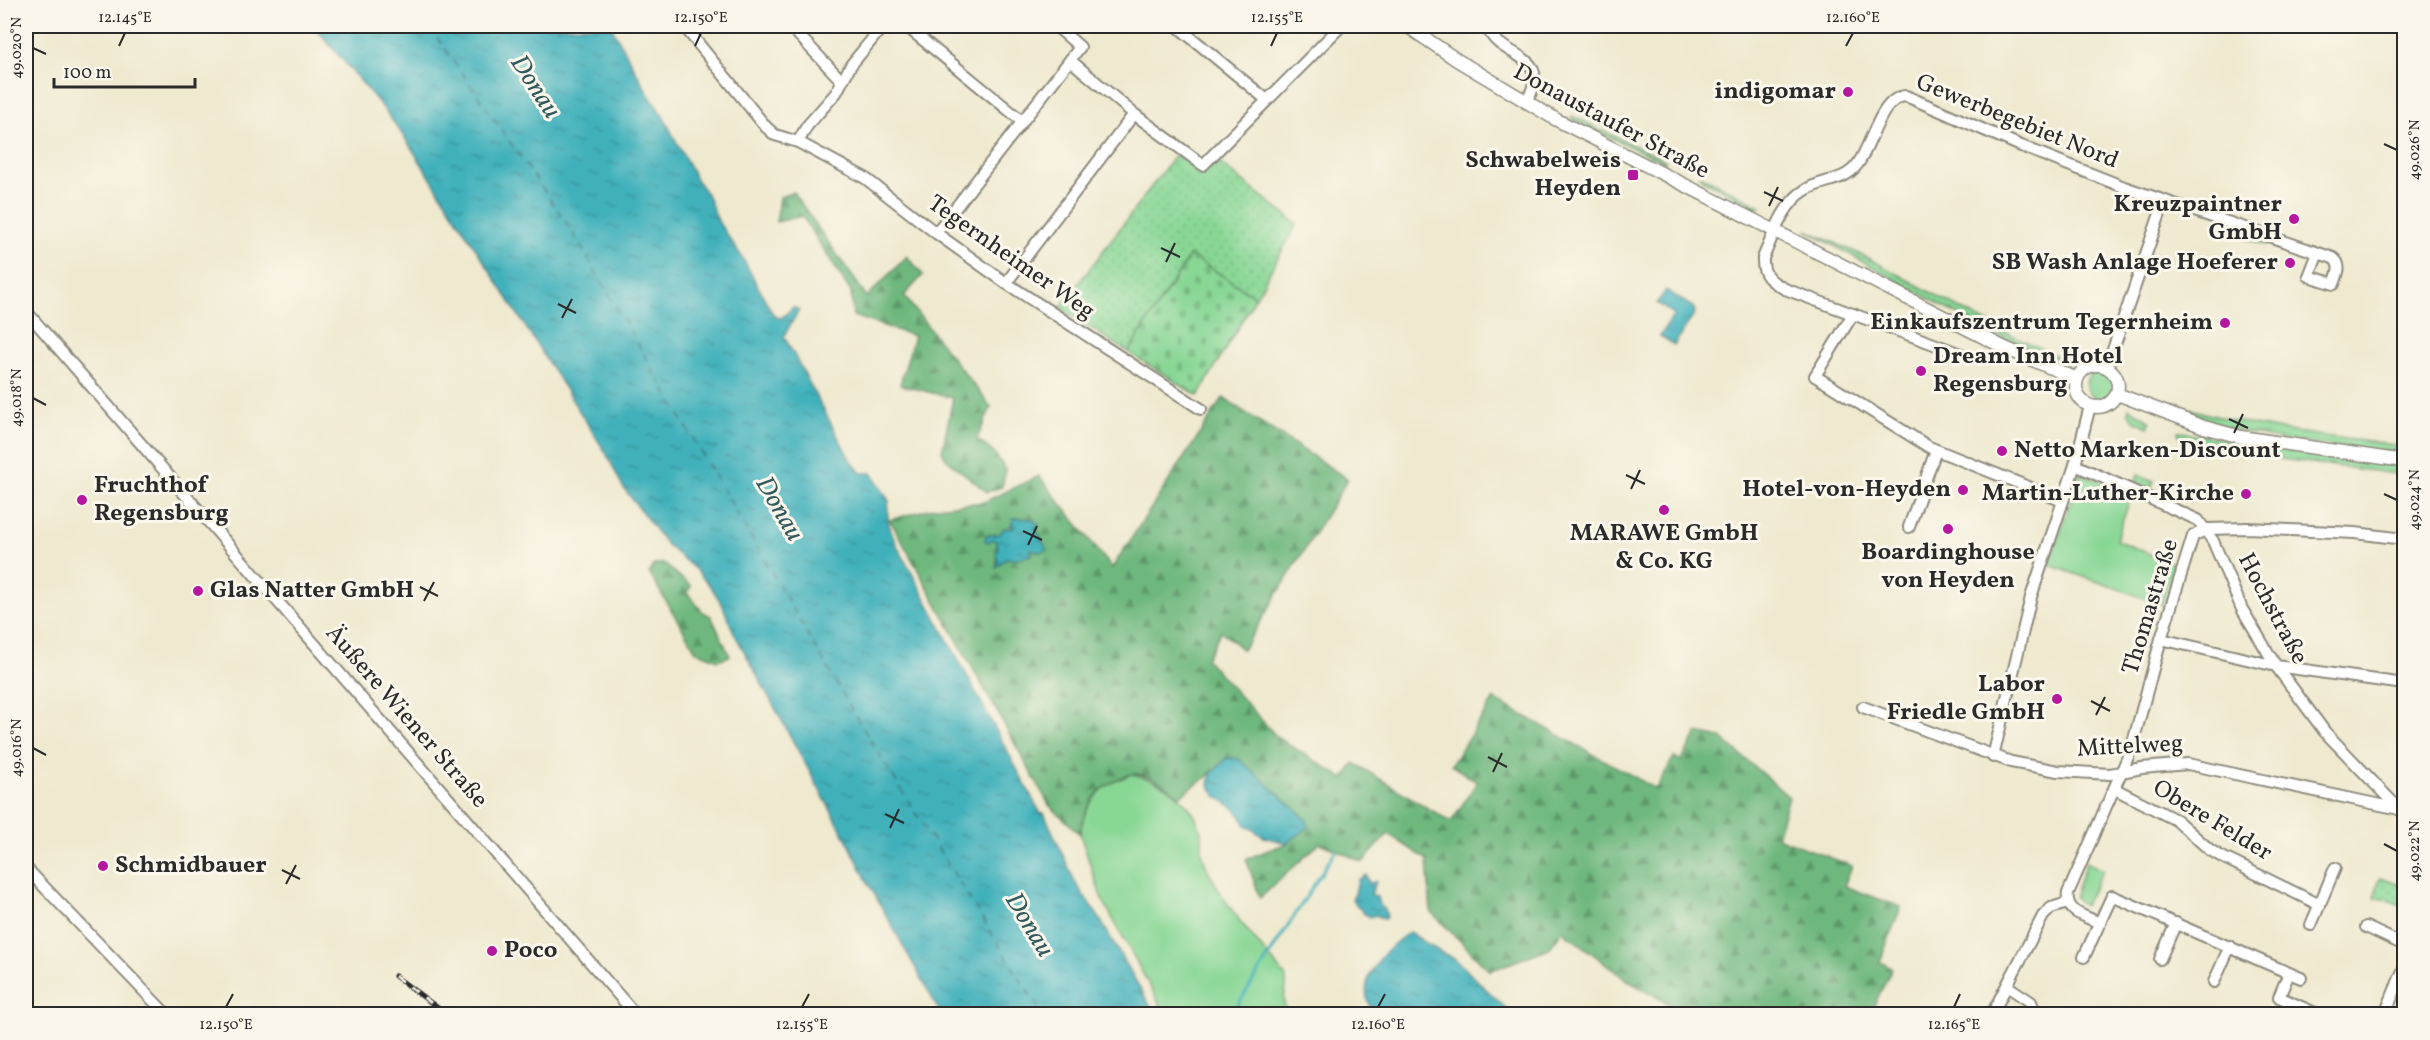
<svg xmlns="http://www.w3.org/2000/svg" width="2430" height="1040" viewBox="0 0 2430 1040" font-family="Vollkorn,serif">
<style>
.grass{fill:#89d795;stroke:#5a8160;stroke-width:1.5}
.forest{fill:url(#forest-firs);stroke:#4c7254;stroke-width:1.5;fill-rule:evenodd}
.cemetery{fill:url(#cemetery-stones);stroke:#5a8160;stroke-width:1.5}
.park{fill:url(#park-dots);stroke:#5a8160;stroke-width:1.5}
.water{fill:url(#water-ripples);stroke:#366e73;stroke-width:1.5}
.lines{fill:none;stroke-linecap:round;stroke-linejoin:round}
.stream{stroke:#41b1bb;stroke-width:3}
.ferry{stroke:#335a5d;stroke-width:1.5;stroke-dasharray:8 6;stroke-linecap:butt}
.minor-casing{stroke:#8d8a7d;stroke-width:14}
.major-casing{stroke:#8d8a7d;stroke-width:15}
.minor{stroke:#fff;stroke-width:10}
.major{stroke:#fff;stroke-width:12}
.rail-casing{stroke:#2b2b2b;stroke-width:5}
.rail{stroke:#fbf7ec;stroke-width:3;stroke-dasharray:9;stroke-linecap:butt}
.ticks{fill:none;stroke:#2b2b2b;stroke-width:2}
.poi-dot{fill:#b5179e;stroke:#fbf7ec;stroke-width:2}
.labels{text-anchor:middle;dominant-baseline:central;stroke-width:6;stroke-linejoin:round;paint-order:stroke}
.poi-label{font-size:24px;font-weight:bold;fill:#2b2b2b;stroke:#fbf7ec;text-anchor:end}
.street-label{font-size:24px;fill:#2b2b2b;stroke:#fbf7ec}
.water-label{font-size:26px;font-style:italic;fill:#335a5d;stroke:#fbf7ec}
.neatline{fill:none;stroke:#2b2b2b;stroke-width:2}
.ticks-label{font-size:15px;text-anchor:middle;fill:#2b2b2b}
</style>
<defs>
<pattern id="forest-firs" width="22" height="20" patternUnits="userSpaceOnUse" patternTransform="scale(1.5)"><rect width="22" height="20" fill="#6eb87e"/><path d="M5 1l3.5 6h-7zM16 11l3.5 6h-7z" fill="#5b9667"/></pattern>
<pattern id="cemetery-stones" width="16" height="16" patternUnits="userSpaceOnUse" patternTransform="scale(1.5)"><rect width="16" height="16" fill="#89d795"/><path d="M2 7V4a2 2 0 0 1 4 0v3zM10 15v-3a2 2 0 0 1 4 0v3z" fill="#76b981"/></pattern>
<pattern id="park-dots" width="8" height="8" patternUnits="userSpaceOnUse" patternTransform="scale(1.5)"><rect width="8" height="8" fill="#89d795"/><path d="M2 2h.1M6 6h.1" fill="none" stroke="#76b981" stroke-width="1.8" stroke-linecap="round"/></pattern>
<pattern id="water-ripples" width="26" height="14" patternUnits="userSpaceOnUse" patternTransform="scale(1.5)"><rect width="26" height="14" fill="#41b1bb"/><path d="M2 4q2-2 4 0t4 0M15 11q2-2 4 0t4 0" fill="none" stroke="#379098"/></pattern>
</defs>
<rect width="100%" height="100%" fill="#fbf7ec"/>
<filter id="ink" filterUnits="userSpaceOnUse"><feTurbulence type="fractalNoise" baseFrequency=".0167" numOctaves="2"/><feDisplacementMap in="SourceGraphic" scale="12" xChannelSelector="R" yChannelSelector="G"/><feConvolveMatrix kernelMatrix="1 2 1 2 8 2 1 2 1" color-interpolation-filters="sRGB"/></filter>
<filter id="wash" filterUnits="userSpaceOnUse"><feTurbulence type="fractalNoise" baseFrequency=".008" numOctaves="4" result="noise"/><feDisplacementMap in="SourceGraphic" scale="24" xChannelSelector="R" yChannelSelector="G"/><feGaussianBlur stdDeviation="1.35" result="paint"/><feColorMatrix in="noise" values="0 0 0 0 0 0 0 0 0 0 0 0 0 0 0 0 0 1.4 0 .05"/><feComposite in="paint" operator="in"/></filter>
<g filter="url(#wash)">
<rect width="100%" height="100%" fill="#efe9cf"/>
<g class="grass">
<polygon points="1572,116 1665,160 1665,163 1571,119"/>
<polygon points="1699,175 1761,206 1760,209 1704,181"/>
<polygon points="2223,226 2268,241 2266,245 2224,232"/>
<polygon points="1806,230 1862,255 1998,329 2068,361 2068,365 2013,342 1959,315"/>
<circle cx="2100" cy="385" r="14"/>
<polygon points="2129,408 2151,421 2148,427 2134,420 2128,413"/>
<path d="M2191 409C2260 431 2333 437 2404 446V454C2338 446 2245 442 2187 411Z"/>
<polygon points="2178,431 2279,449 2404,467 2404,475 2227,452 2180,438"/>
<polygon points="2080,473 2132,494 2116,540 2174,564 2162,604 2049,565"/>
<polygon points="2138,474 2154,481 2151,488 2135,482"/>
<path d="M1131 774C1163 781 1192 798 1201 832 1203 838 1201 844 1202 850 1203 863 1211 877 1218 888 1234 917 1264 950 1285 976 1290 990 1278 999 1288 1014H1165L1101 897 1080 834 1082 819 1097 793 1105 786Z"/>
<polygon points="2086,862 2103,870 2084,906 2074,897"/>
</g>
<g class="forest">
<polygon points="793,192 867,297 907,256 923,275 904,296 991,407 977,439 994,453 1006,470 1002,487 987,492 947,460 942,451 953,398 900,385 914,336 853,316 851,292 802,216 776,222 780,197"/>
<path d="M1223 398 1348 479 1243 650 1221 631 1206 659 1277 737 1344 779 1354 763 1451 822 1477 782 1451 765 1494 699 1656 789 1674 757 1681 761 1697 733 1721 738 1789 797 1777 837 1852 866 1844 886 1901 907 1880 962 1892 968 1870 1014H1687L1632 983 1562 931 1550 948 1490 971 1431 912 1427 860 1388 834 1363 862 1320 843 1260 898 1246 859 1287 843 1308 827 1305 818 1238 759 1227 758 1211 774 1180 796C1167 786 1150 774 1133 774 1128 774 1123 777 1119 779 1095 790 1084 808 1080 834L1049 805 890 520 936 507 984 502 1039 476 1112 568ZM1014 518 1032 519 1038 525 1035 526 1043 542 1031 549 1032 555 1014 559 1007 558 997 566V542L989 535 1000 534 1013 529 1015 526Z"/>
<polygon points="663,563 691,586 687,593 703,612 711,616 730,656 718,660 696,651 649,573 654,565"/>
</g>
<polygon class="cemetery" points="1190,255 1256,297 1198,396 1128,352"/>
<g class="park">
<polygon points="1176,154 1204,173 1218,162 1297,224 1256,297 1190,255 1128,352 1060,308"/>
<polygon points="2380,878 2404,886 2404,899 2402,905 2374,897"/>
</g>
<g class="water">
<path d="M314 26H611L649 95 663 116 696 179 707 194 719 223 742 257 773 314 778 318 783 317 793 307 799 310 784 336 850 459 861 473H872L889 501C883 527 899 549 911 571L1041 814 1044 813 1076 884 1098 916 1155 1014H941L867 881 848 842 734 633 722 604 711 587 697 571 666 544 623 487 606 453 407 141 384 109Z"/>
<polygon points="1666,290 1694,308 1695,313 1674,345 1660,336 1674,315 1657,303"/>
<polygon points="1013,518 1032,519 1039,525 1035,527 1047,550 1040,552 1031,549 1032,555 1014,559 1007,558 996,567 998,559 996,554 998,549 997,542 993,539 989,542 985,541 986,536 1000,534 1004,528 1013,529 1015,526 1010,526 1013,522"/>
<polygon points="1227,758 1239,759 1305,818 1309,827 1287,843 1264,837 1246,825 1235,809 1216,796 1209,785 1211,774"/>
<path d="M1366 875 1369 883 1376 882 1371 894 1377 897C1378 905 1384 908 1387 915L1385 919 1375 915 1370 917 1363 913 1352 899 1355 894 1358 880Z"/>
<path d="M1409 932 1440 952 1455 959 1512 1014H1377C1348 986 1385 949 1409 932Z"/>
</g>
<g class="lines">
<polyline class="stream" points="1232,1014 1336,850"/>
<polyline class="ferry" points="429,26 570,228 862,727 1042,1014"/>
</g>
</g>
<g filter="url(#ink)">
<g class="lines">
<g class="minor-casing">
<g id="minor">
<polyline points="684,26 766,127 775,135 798,142 865,178 936,233 1006,283 1201,409"/>
<polyline points="790,26 841,80"/>
<polyline points="906,26 1022,121"/>
<polyline points="1056,26 1080,47 1070,60 1134,114 1203,165 1341,26"/>
<polyline points="1177,26 1267,100"/>
<path d="M1487 26C1498 61 1556 50 1526 103"/>
<polyline points="798,142 807,126 836,93 851,65 883,26"/>
<polyline points="936,233 1070,60"/>
<polyline points="1006,283 1134,114"/>
<polyline points="26,311 635,1014"/>
<polyline points="1853,314 1815,376 1929,447 2063,501"/>
<path d="M1969 357 1785 289C1770 281 1762 275 1763 258 1773 236 1783 204 1804 191 1821 179 1843 183 1857 165 1872 146 1880 97 1906 96L2021 146 2124 187 2333 258C2343 265 2337 275 2334 284L2309 276 2318 253"/>
<polyline points="2107,367 2164,202"/>
<polyline points="2075,465 2198,520 2213,541 2242,609 2276,666 2325,732 2400,810"/>
<polyline points="1909,527 1936,450"/>
<polyline points="2161,639 2276,666 2404,684"/>
<polyline points="1863,707 2011,762 2058,771 2110,774 2142,768 2188,764 2404,810"/>
<polyline points="1993,757 2031,597 2075,465 2090,406"/>
<polyline points="2115,789 2176,820 2210,850 2222,857 2320,905"/>
<polyline points="26,868 166,1014"/>
<path d="M2100 923C2085 916 2065 913 2068 893L2131 750 2161 639 2193 536 2207 529 2248 528 2355 533 2404 539"/>
<polyline points="2311,925 2335,868"/>
<polyline points="2366,927 2404,945"/>
<polyline points="2084,957 2112,896 2289,973 2279,997 2317,1014"/>
<polyline points="2160,959 2176,923"/>
<polyline points="2289,973 2301,978"/>
<polyline points="2214,982 2230,946"/>
<polyline points="2007,986 2031,1002 2036,1014"/>
<polyline points="1992,1014 2043,916 2051,908 2068,903"/>
<polyline points="2385,1014 2404,968"/>
</g>
</g>
<g class="major-casing">
<g id="major">
<polyline points="1407,26 1457,60 1557,120 2005,348 2077,379"/>
<circle cx="2097" cy="386" r="21"/>
<polyline points="2117,394 2204,427 2241,437 2404,461"/>
</g>
</g>
<use href="#minor" class="minor"/>
<use href="#major" class="major"/>
<g class="rail-casing">
<polyline id="rail" points="395,976 446,1014"/>
</g>
<use href="#rail" class="rail"/>
</g>
</g>
<path class="ticks" d="M119 46 125 33M695 46 701 33M1271 46 1277 33M1846 46 1853 33M33 48 46 54M2384 144 2397 150M1764 192 1783 201M1769 206 1778 187M1161 248 1180 257M1166 262 1175 243M558 304 576 313M562 318 572 299M33 398 46 405M2229 419 2248 428M2234 433 2243 414M1626 475 1645 484M1631 489 1640 470M2384 494 2397 500M1023 531 1042 540M1028 545 1037 526M420 587 438 596M424 601 434 582M2091 701 2110 711M2096 715 2105 697M33 748 46 755M1488 757 1507 767M1493 772 1502 753M885 814 904 823M890 828 899 809M2384 844 2397 851M282 870 300 879M286 884 296 865M226 1007 233 994M802 1007 809 994M1378 1007 1385 994M1954 1007 1960 994"/>
<g class="poi-dot">
<circle cx="1848" cy="92" r="6"/>
<rect x="1627" y="169" width="12" height="12" rx="3"/>
<circle cx="2294" cy="219" r="6"/>
<circle cx="2290" cy="263" r="6"/>
<circle cx="2225" cy="323" r="6"/>
<circle cx="1921" cy="371" r="6"/>
<circle cx="2002" cy="451" r="6"/>
<circle cx="1963" cy="490" r="6"/>
<circle cx="2246" cy="494" r="6"/>
<circle cx="82" cy="500" r="6"/>
<circle cx="1664" cy="510" r="6"/>
<circle cx="1948" cy="529" r="6"/>
<circle cx="198" cy="591" r="6"/>
<circle cx="2057" cy="699" r="6"/>
<circle cx="103" cy="866" r="6"/>
<circle cx="492" cy="951" r="6"/>
</g>
<g class="labels">
<g class="poi-label">
<text x="1836" y="92">indigomar</text>
<text x="1621" y="161">Schwabelweis<tspan x="1621" dy="28">Heyden</tspan></text>
<text x="2282" y="205">Kreuzpaintner<tspan x="2282" dy="28">GmbH</tspan></text>
<text x="2278" y="263">SB Wash Anlage Hoeferer</text>
<text x="2213" y="323">Einkaufszentrum Tegernheim</text>
<text x="1933" y="357" text-anchor="start">Dream Inn Hotel<tspan x="1933" dy="28">Regensburg</tspan></text>
<text x="2014" y="451" text-anchor="start">Netto Marken-Discount</text>
<text x="94" y="486" text-anchor="start">Fruchthof<tspan x="94" dy="28">Regensburg</tspan></text>
<text x="1951" y="490">Hotel-von-Heyden</text>
<text x="2234" y="494">Martin-Luther-Kirche</text>
<text x="1664" y="534" text-anchor="middle">MARAWE GmbH<tspan x="1664" dy="28">&amp; Co. KG</tspan></text>
<text x="1948" y="553" text-anchor="middle">Boardinghouse<tspan x="1948" dy="28">von Heyden</tspan></text>
<text x="210" y="591" text-anchor="start">Glas Natter GmbH</text>
<text x="2045" y="685">Labor<tspan x="2045" dy="28">Friedle GmbH</tspan></text>
<text x="115" y="866" text-anchor="start">Schmidbauer</text>
<text x="504" y="951" text-anchor="start">Poco</text>
</g>
<g class="street-label">
<text transform="translate(1611 122) rotate(28)">Donaustaufer Straße</text>
<text transform="translate(2017 122) rotate(22)">Gewerbegebiet Nord</text>
<text transform="translate(1011 258) rotate(35)">Tegernheimer Weg</text>
<text transform="translate(2151 607) rotate(-73)">Thomastraße</text>
<text transform="translate(2272 609) rotate(62)">Hochstraße</text>
<text transform="translate(406 717) rotate(49)">Äußere Wiener Straße</text>
<text transform="translate(2130 747) rotate(-3)">Mittelweg</text>
<text transform="translate(2212 821) rotate(31)">Obere Felder</text>
</g>
<g class="water-label">
<text transform="translate(535 87) rotate(57)">Donau</text>
<text transform="translate(779 509) rotate(60)">Donau</text>
<text transform="translate(1029 925) rotate(59)">Donau</text>
</g>
</g>
<rect width="2430" height="1040" fill="none" stroke="#fbf7ec" stroke-width="66"/>
<path d="M54 78v9h141v-9" fill="none" stroke="#2b2b2b" stroke-width="3"/>
<text x="63" y="78" font-size="18" fill="#2b2b2b" stroke="#fbf7ec" stroke-width="4.5" paint-order="stroke">100 m</text>
<rect x="33" y="33" width="2364" height="974" class="neatline"/>
<g class="ticks-label">
<text x="125" y="22">12.145°E</text>
<text x="701" y="22">12.150°E</text>
<text x="1277" y="22">12.155°E</text>
<text x="1853" y="22">12.160°E</text>
<text transform="translate(16 48) rotate(-90)" y="5">49.020°N</text>
<text transform="translate(2414 150) rotate(-90)" y="5">49.026°N</text>
<text transform="translate(16 398) rotate(-90)" y="5">49.018°N</text>
<text transform="translate(2414 500) rotate(-90)" y="5">49.024°N</text>
<text transform="translate(16 748) rotate(-90)" y="5">49.016°N</text>
<text transform="translate(2414 851) rotate(-90)" y="5">49.022°N</text>
<text x="226" y="1029">12.150°E</text>
<text x="802" y="1029">12.155°E</text>
<text x="1378" y="1029">12.160°E</text>
<text x="1954" y="1029">12.165°E</text>
</g>
</svg>
